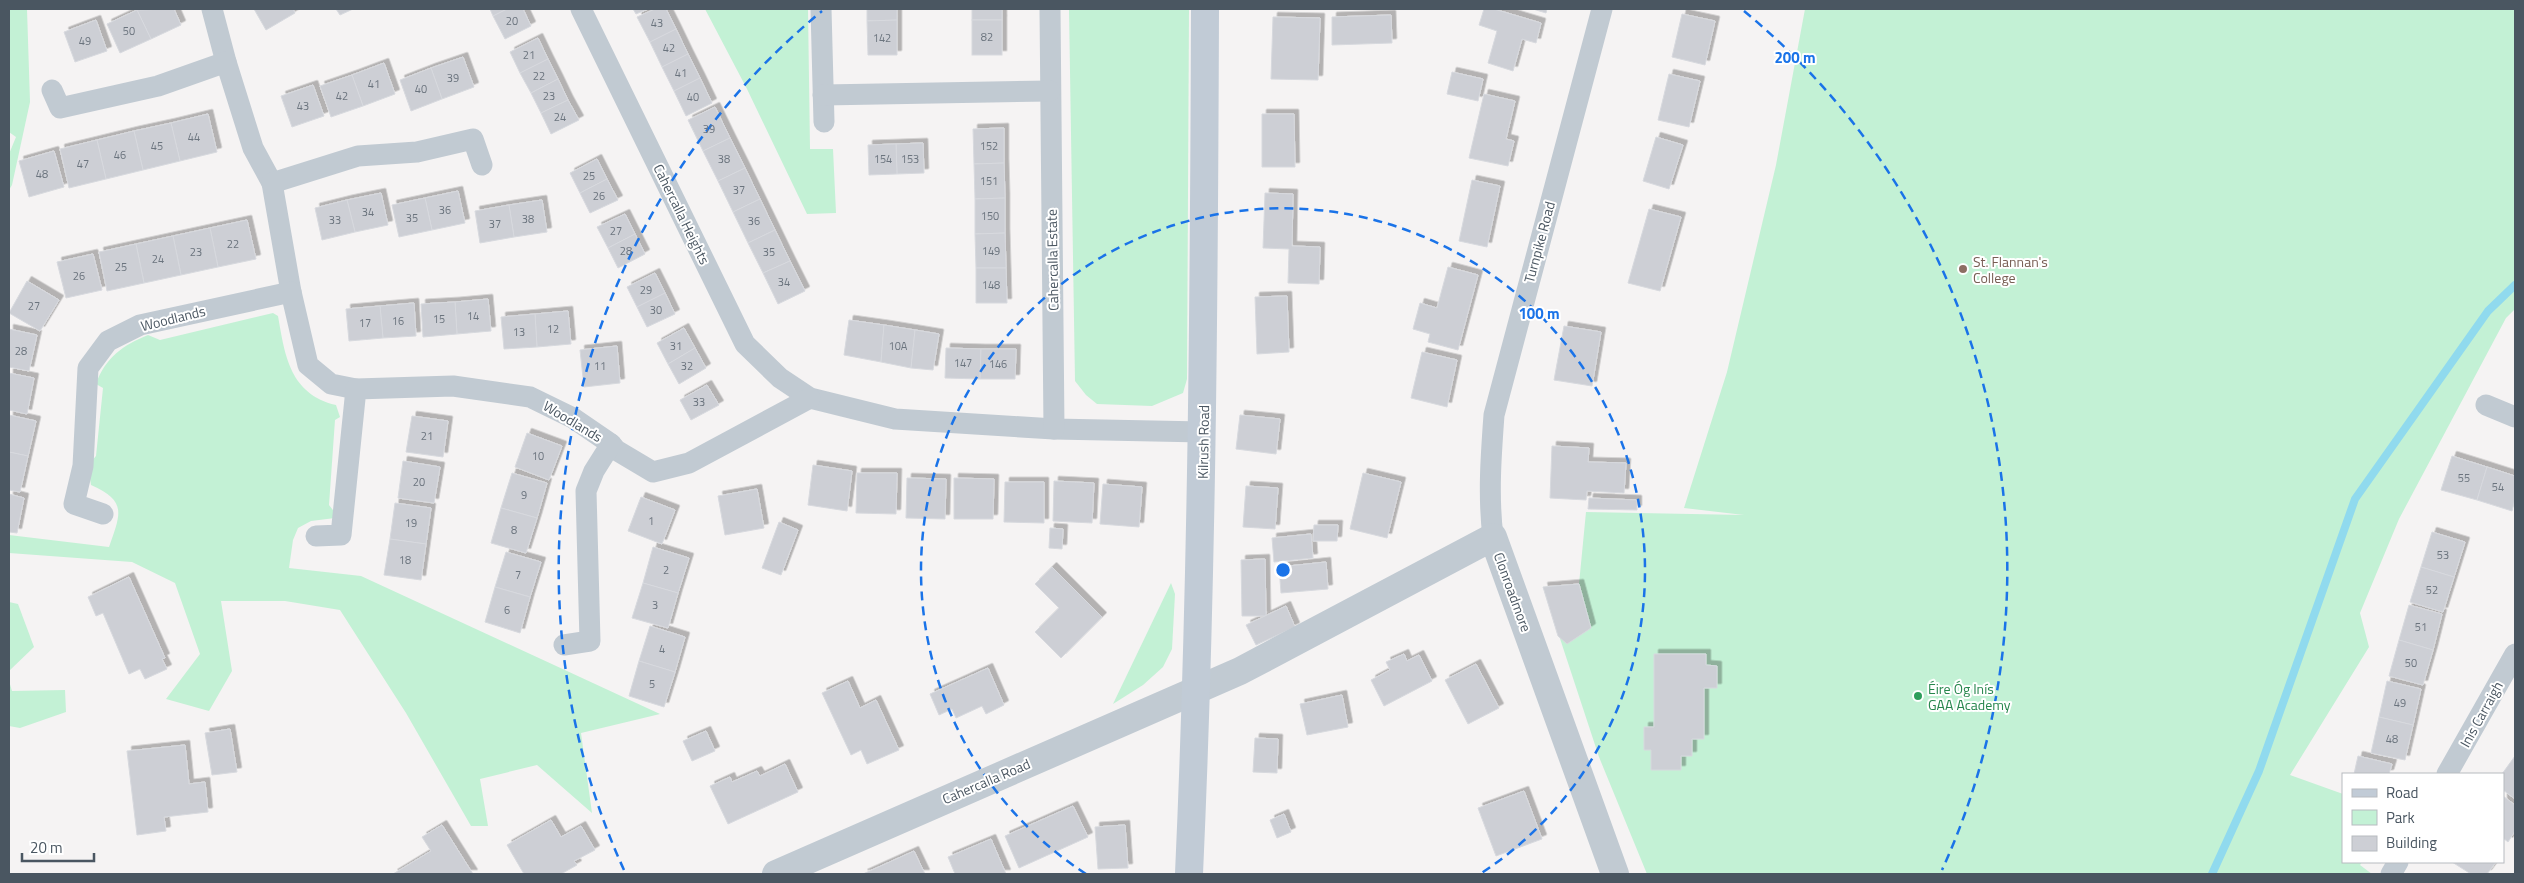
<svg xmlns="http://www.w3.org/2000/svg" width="2524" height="883" viewBox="0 0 2524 883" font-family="'Titillium Web',sans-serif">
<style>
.green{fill:#c3f1d5}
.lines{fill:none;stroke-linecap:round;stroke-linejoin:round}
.stream{stroke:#90daee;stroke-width:8}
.building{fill:#cdcfd5;stroke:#d7d9de;filter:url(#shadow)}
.minor{stroke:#c1cad2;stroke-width:21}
.tertiary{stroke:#c1cad2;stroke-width:28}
.secondary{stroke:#c1cbd6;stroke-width:28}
.ring{fill:none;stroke:#1a73e8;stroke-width:2.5;stroke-dasharray:9 6}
.education-dot{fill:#8d6e63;stroke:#fff;stroke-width:2}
.leisure-dot{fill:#2e9e5b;stroke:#fff;stroke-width:2}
.labels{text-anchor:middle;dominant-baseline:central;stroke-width:4;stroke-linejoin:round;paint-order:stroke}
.number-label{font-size:11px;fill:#6b747e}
.street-label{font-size:14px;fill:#4a5661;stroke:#fff}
.education-label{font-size:14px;fill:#785e54;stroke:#fff;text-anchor:start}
.leisure-label{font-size:14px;fill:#27864d;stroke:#fff;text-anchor:start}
.centre{fill:#1a73e8;stroke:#fff;stroke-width:2.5}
.ring-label{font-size:15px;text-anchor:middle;font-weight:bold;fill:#1a73e8;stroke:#fff;stroke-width:4;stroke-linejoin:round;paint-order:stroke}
</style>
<defs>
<filter id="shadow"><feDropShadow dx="4.5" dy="-4.5" stdDeviation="0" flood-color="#0004"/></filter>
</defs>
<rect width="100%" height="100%" fill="#f5f3f3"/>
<g class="green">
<polygon points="9,9 27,9 30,102 12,185 9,190 9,154 16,137 9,132"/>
<polygon points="705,9 808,9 810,149 833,149 836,213 807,214 747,89"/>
<polygon points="1069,9 1189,9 1187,379 1183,393 1152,406 1097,404 1086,395 1075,381"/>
<polygon points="1805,9 2515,9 2515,309 2506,318 2399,519 2360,613 2369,647 2290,775 2343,794 2343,862 2362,862 2360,865 2372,874 1647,874 1599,757 1543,587 1579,584 1586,512 1744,515 1684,508 1727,372 1776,165"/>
<path d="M273 313 278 316C285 356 290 394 336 405L340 417 335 420 329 505 336 514 335 518 311 521 298 528 293 540 289 568 361 576 660 714 581 733 592 813 537 765 480 779 488 826H471L406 713 340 610 285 601H221L232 671 209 711 166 699 200 654 175 583 132 562 9 553V535L109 547C121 513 127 501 91 485L88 465 96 456 103 388 96 384C105 358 123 345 148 335L160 340Z"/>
<polygon points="1171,583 1175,594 1172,649 1163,667 1143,685 1113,704"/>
<polygon points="9,602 18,604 34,647 9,671"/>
<polygon points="9,681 12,691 65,690 66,712 20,728 9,726"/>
</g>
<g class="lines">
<polyline class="stream" points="2212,874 2259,771 2355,499 2488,311 2515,285"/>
</g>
<g class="building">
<polygon points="174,9 181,25 151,39 137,10"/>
<polygon points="254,9 293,9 295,13 266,30"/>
<polygon points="336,9 353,9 340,15"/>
<polygon points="490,9 507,9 493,16"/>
<polygon points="507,9 523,9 531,26 505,39 493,16"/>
<polygon points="633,9 648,9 636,14"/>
<polygon points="655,9 666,9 676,29 650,42 637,17"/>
<polygon points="867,9 897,9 897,20 867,21"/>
<rect x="972" y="9" width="30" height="11"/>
<polygon points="1484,9 1494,9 1541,23 1536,43 1522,39 1513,71 1488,63 1497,31 1479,25"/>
<polygon points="1533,9 1547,9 1546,13"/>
<polygon points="137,10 151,39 120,53 107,24"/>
<polygon points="1682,14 1715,21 1705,65 1672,57"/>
<polygon points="1391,15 1392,43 1332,45 1332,17"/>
<polygon points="1273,17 1320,18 1318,80 1271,79"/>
<polygon points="96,20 107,51 75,62 64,32"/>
<polygon points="897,20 897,55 868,55 867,21"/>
<rect x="972" y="20" width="30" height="35"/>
<polygon points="676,29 688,54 662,67 650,42"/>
<polygon points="538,38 548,59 520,73 510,52"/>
<polygon points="688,54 700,78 674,91 662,67"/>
<polygon points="463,57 474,87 442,99 431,68"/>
<polygon points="548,59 558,79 531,93 520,73"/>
<polygon points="384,63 395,94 363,106 352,75"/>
<polygon points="431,68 442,99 411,111 400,80"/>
<polygon points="1452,72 1483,79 1478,101 1447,94"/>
<polygon points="1669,74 1700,81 1689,127 1658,120"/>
<polygon points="352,75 363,106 331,117 320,86"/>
<polygon points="700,78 712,103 686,116 674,91"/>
<polygon points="558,79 568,100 541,113 531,93"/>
<polygon points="313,85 324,116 292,127 281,96"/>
<polygon points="1484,94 1515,101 1506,139 1514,141 1508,166 1469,158"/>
<polygon points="568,100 579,120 551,134 541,113"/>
<polygon points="715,107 730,138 703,151 688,120"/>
<polygon points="208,114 217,152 180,161 171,123"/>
<polygon points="1262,114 1294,114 1295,167 1262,167"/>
<polygon points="171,123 180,161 143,170 134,131"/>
<polygon points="1004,128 1004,163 974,164 973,129"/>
<polygon points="134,131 143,170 106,179 97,140"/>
<polygon points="1656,137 1683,145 1669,189 1643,181"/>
<polygon points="730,138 745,168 718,181 703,151"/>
<polygon points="97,140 106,179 69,188 60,149"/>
<polygon points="923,143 924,173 897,174 896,144"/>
<polygon points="896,144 897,174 869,175 868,145"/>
<polygon points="54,151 64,187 29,197 19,161"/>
<polygon points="597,159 607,179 580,193 570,173"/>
<polygon points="1004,163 1005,198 975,199 974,164"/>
<polygon points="745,168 760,199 733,212 718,181"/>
<polygon points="607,179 618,200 590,213 580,193"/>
<polygon points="1472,180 1500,186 1487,247 1459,241"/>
<polygon points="458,191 465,223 432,230 425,198"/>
<polygon points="381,193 388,225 355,232 347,200"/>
<polygon points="1265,193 1293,194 1292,246 1320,247 1319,284 1288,283 1289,249 1263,248"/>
<polygon points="425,198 432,230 399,237 392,205"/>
<polygon points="1005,198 1005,233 975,234 975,199"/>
<polygon points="760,199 775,230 748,243 733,212"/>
<polygon points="347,200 355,232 322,240 315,208"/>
<polygon points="542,200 547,232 514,237 509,205"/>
<polygon points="509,205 514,237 480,243 475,211"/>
<polygon points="1649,209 1681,217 1660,291 1628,283"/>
<polygon points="625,214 635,234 608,248 597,227"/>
<polygon points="247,220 256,259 218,267 210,228"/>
<polygon points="210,228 218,267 181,275 173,236"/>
<polygon points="775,230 790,261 763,273 748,243"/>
<polygon points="1005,233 1006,268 976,268 975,234"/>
<polygon points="635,234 645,254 618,268 608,248"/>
<polygon points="173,236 181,275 144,283 136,244"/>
<polygon points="136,244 144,283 107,291 99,252"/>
<polygon points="93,254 102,290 66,298 57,262"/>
<polygon points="790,261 805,291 778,304 763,273"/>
<polygon points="1448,267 1478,275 1458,350 1428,342 1430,334 1413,329 1420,303 1437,308"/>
<polygon points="976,268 1006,268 1007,303 976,303"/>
<polygon points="655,273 665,293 637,307 627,287"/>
<polygon points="27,281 59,300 40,331 9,313"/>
<polygon points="665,293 675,314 647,327 637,307"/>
<polygon points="1287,296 1289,352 1257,354 1255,297"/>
<polygon points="488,299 491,331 457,334 455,302"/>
<polygon points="455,302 457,334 423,337 421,304"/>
<polygon points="414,303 416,336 383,338 380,306"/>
<polygon points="380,306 383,338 349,341 346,309"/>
<polygon points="568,311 571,344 537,347 535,314"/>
<polygon points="535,314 537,347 504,349 501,317"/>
<polygon points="849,320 884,325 881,362 844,355"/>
<polygon points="884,325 915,330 911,368 881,362"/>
<polygon points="1564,326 1601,332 1592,386 1554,380"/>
<polygon points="684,328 695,348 668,364 657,343"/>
<polygon points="9,329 37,335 29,371 9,367"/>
<polygon points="915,330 939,334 933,370 911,368"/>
<polygon points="617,346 620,383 584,387 580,350"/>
<polygon points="695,348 706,368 679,384 668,364"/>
<polygon points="946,348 981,349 980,379 945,378"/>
<polygon points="981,349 1016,349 1015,379 980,379"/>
<polygon points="1422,352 1457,360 1447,407 1411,398"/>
<polygon points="9,373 34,378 27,414 9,410"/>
<polygon points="707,385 719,405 691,420 680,400"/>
<polygon points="9,415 36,421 28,456 9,452"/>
<polygon points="1240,415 1280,419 1276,454 1236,449"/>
<polygon points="412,416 448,421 443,457 406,452"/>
<polygon points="527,433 562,446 549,480 515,467"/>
<polygon points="1552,446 1589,448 1588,462 1626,463 1624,493 1587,491 1586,500 1550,498"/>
<polygon points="9,452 28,456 20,492 9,490"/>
<polygon points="2452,456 2487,467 2477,500 2441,490"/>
<polygon points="403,461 440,467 434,503 398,498"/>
<polygon points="813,465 852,471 847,511 808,505"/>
<polygon points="2487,467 2515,476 2515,499 2512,511 2477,500"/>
<polygon points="512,473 547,483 537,518 501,508"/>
<polygon points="857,473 897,473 896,514 856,513"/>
<polygon points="1363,473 1401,482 1387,538 1350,529"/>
<polygon points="907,478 946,479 945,519 906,518"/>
<polygon points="954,478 994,479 993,519 954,519"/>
<polygon points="1054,481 1094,483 1092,523 1053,521"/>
<polygon points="1005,482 1044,482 1044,523 1004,522"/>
<polygon points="1103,484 1142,487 1139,527 1100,524"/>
<polygon points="1246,486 1278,488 1275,529 1243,527"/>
<polygon points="757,489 764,528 725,535 718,496"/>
<polygon points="9,494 24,498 17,533 9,532"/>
<polygon points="641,497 675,510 662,544 628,531"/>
<polygon points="1589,498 1637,500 1637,510 1588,509"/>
<polygon points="395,503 431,508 426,544 390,539"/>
<polygon points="501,508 537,518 526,553 491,543"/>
<polygon points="779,522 798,530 781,575 762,568"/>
<polygon points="1314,525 1338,525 1337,541 1313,541"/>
<polygon points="1050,528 1063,529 1062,549 1049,548"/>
<polygon points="2432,532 2465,542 2454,577 2421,567"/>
<polygon points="1311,534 1313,558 1274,562 1272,538"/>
<polygon points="390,539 426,544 421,580 384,575"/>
<polygon points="653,547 689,558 678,593 643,583"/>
<polygon points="506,552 541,562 530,597 495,587"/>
<polygon points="1265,559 1266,616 1242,616 1241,560"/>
<polygon points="1326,562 1328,589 1281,593 1279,567"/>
<polygon points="1052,567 1102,617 1061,658 1035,632 1059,608 1035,584"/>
<polygon points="2421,567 2454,577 2443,612 2410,602"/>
<polygon points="129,577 165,658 162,659 167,669 145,679 140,669 129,674 103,613 96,616 88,597"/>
<polygon points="643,583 678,593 668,628 632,618"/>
<polygon points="1579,584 1591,628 1567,644 1558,636 1543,587"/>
<polygon points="495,587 530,597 520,633 485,622"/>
<polygon points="2409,605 2442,614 2433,650 2399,640"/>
<polygon points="1286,606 1295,627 1256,645 1246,625"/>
<polygon points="650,626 685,637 675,672 639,661"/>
<polygon points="2399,640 2433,650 2423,685 2389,676"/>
<polygon points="1404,654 1407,661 1419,655 1432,681 1384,706 1371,680 1390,670 1386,662"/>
<polygon points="1654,654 1706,654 1706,665 1717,666 1717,688 1704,688 1704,739 1692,739 1692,756 1681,756 1681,770 1651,770 1651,750 1644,750 1644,727 1654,727"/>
<polygon points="639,661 675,672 664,707 629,696"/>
<polygon points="1476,664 1499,708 1468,724 1445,680"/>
<polygon points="988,668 1004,705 986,714 982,706 956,718 952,709 939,715 930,694"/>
<polygon points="848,681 860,708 876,700 899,750 867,764 861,750 851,755 822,693"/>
<polygon points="2387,681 2421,689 2413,725 2379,717"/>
<polygon points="1342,695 1348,727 1307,735 1300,704"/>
<polygon points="2379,717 2413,725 2405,760 2371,753"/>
<polygon points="230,729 237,772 212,775 205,733"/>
<polygon points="706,731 715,751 692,761 683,741"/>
<polygon points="1255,738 1278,739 1277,773 1253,772"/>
<polygon points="185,745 189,784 205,782 208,812 164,817 166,831 137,835 127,751"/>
<polygon points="2358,756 2392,764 2389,774 2354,774"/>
<polygon points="2515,756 2515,799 2503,790 2502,774"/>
<polygon points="785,764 798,792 728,824 710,786 730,777 732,782 757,771 760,776"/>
<polygon points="1524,791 1542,839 1496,856 1478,808"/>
<polygon points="2503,796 2515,805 2515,831 2508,842 2503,838"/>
<polygon points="1073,806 1088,837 1019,868 1005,836"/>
<polygon points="1284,814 1291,832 1277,838 1270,820"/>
<polygon points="551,820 561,837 581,826 595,850 574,861 577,865 561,874 524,874 507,845"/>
<polygon points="442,825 473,874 393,874 431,851 422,837"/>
<polygon points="1125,825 1128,868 1098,869 1095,827"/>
<polygon points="991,839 1006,874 955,874 948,857"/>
<polygon points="914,851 925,874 863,874"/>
<polygon points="2452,862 2496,862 2487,874 2471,874"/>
</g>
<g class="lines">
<g class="minor">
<polyline points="212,9 226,62"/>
<polyline points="581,9 745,344 780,378 810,398 895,419 1054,429 1203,432"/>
<polyline points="821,9 824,122"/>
<polyline points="1050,9 1054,429"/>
<polyline points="52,90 60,108 158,86 226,62 253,148 272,183"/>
<polyline points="823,95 1050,91"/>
<polyline points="291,292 272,183 358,156 417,152 473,139 482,165"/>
<polyline points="2486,405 2515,417"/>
<polyline points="611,444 616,450 653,472 689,463 810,398"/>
<polyline points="103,514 74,504 83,466 88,368 108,341 140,325 291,292 308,365 331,384 356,389"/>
<polyline points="316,536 341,535 356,389 453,386 530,397 573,418 611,444 594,471 586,491 590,641 564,645"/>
<path d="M1493 537C1488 496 1491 456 1494 415L1602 9"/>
<polyline points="2447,774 2515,654"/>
<polyline points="2391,874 2398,862"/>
</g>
<polyline class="tertiary" points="776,874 1240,671 1493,537 1615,874"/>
<path class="secondary" d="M1189 874C1202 586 1204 298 1205 9"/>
</g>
<g class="ring">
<path d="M1086 874A362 362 0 1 1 1480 874"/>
<path d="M624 870A724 724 0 0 1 822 11M1744 11A724 724 0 0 1 1942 870"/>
</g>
<circle class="education-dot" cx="1963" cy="269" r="5"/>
<circle class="leisure-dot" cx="1918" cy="696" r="5"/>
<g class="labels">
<g class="number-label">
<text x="512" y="21">20</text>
<text x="657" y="23">43</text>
<text x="129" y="31">50</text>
<text x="987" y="37">82</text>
<text x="882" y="38">142</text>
<text x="85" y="41">49</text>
<text x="669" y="48">42</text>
<text x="529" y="55">21</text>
<text x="681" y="73">41</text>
<text x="539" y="76">22</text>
<text x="453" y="78">39</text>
<text x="374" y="84">41</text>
<text x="421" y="89">40</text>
<text x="342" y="96">42</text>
<text x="549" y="96">23</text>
<text x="693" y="97">40</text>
<text x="303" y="106">43</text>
<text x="560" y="117">24</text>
<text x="709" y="129">39</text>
<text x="194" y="137">44</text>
<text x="157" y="146">45</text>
<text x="989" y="146">152</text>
<text x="120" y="155">46</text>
<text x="724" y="159">38</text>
<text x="883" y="159">154</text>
<text x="910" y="159">153</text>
<text x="83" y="164">47</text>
<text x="42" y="174">48</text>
<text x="589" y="176">25</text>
<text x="989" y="181">151</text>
<text x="739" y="190">37</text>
<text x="599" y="196">26</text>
<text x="445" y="210">36</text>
<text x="368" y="212">34</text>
<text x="990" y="216">150</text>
<text x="412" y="218">35</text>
<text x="528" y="219">38</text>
<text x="335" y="220">33</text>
<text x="754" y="221">36</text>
<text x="495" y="224">37</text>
<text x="616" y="231">27</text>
<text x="233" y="244">22</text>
<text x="626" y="251">28</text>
<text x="991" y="251">149</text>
<text x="196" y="252">23</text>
<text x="769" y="252">35</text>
<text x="158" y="259">24</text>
<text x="121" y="267">25</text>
<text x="79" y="276">26</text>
<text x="784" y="282">34</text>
<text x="991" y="285">148</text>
<text x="646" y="290">29</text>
<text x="34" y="306">27</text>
<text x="656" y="310">30</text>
<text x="473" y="316">14</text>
<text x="439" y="319">15</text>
<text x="398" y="321">16</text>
<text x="365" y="323">17</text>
<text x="553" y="329">12</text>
<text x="519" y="332">13</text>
<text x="676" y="346">31</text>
<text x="898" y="346">10A</text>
<text x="21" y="351">28</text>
<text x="963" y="363">147</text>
<text x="998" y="364">146</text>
<text x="600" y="366">11</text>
<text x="687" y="366">32</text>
<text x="699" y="402">33</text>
<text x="427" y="436">21</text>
<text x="538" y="456">10</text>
<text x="2464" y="478">55</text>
<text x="419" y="482">20</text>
<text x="2498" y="487">54</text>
<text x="524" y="495">9</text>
<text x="651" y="521">1</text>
<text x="411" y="523">19</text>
<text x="514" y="530">8</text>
<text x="2443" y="555">53</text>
<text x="405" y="560">18</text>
<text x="666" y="570">2</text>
<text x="518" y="575">7</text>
<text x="2432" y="590">52</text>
<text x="655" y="605">3</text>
<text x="507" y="610">6</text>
<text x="2421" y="627">51</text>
<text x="662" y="649">4</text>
<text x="2411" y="663">50</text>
<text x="652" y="684">5</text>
<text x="2400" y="703">49</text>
<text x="2392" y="739">48</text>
</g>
<g class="street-label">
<text transform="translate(682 214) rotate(64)">Cahercalla Heights</text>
<text transform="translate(1539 242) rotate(-75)">Turnpike Road</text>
<text transform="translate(1052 260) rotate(-91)">Cahercalla Estate</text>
<text transform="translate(173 318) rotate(-14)">Woodlands</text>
<text transform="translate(573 421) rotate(31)">Woodlands</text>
<text transform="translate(1203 442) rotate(-89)">Kilrush Road</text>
<text transform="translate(1513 592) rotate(70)">Clonroadmore</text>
<text transform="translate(2481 714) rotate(-61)">Inis Carraigh</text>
<text transform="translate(986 781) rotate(-23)">Cahercalla Road</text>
</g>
<g class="education-label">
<text x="1973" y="261">St. Flannan's<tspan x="1973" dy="16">College</tspan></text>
</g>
<g class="leisure-label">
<text x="1928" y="688">Éire Óg Inís<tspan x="1928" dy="16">GAA Academy</tspan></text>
</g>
</g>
<circle cx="1283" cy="570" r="8" class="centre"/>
<g class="ring-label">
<text x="1795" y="63">200 m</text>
<text x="1539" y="319">100 m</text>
</g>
<rect width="2524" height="883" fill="none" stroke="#4a5661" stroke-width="20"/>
<rect x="2342" y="773" width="162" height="90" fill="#ffffff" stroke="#b7bbc0"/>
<rect x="2352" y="789" width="25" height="8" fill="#c1cbd6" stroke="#b7bbc0"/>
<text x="2386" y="798" font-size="15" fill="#4a5661">Road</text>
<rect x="2352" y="810" width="25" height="15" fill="#c3f1d5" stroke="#b7bbc0"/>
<text x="2386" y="823" font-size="15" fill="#4a5661">Park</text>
<rect x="2352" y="836" width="25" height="15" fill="#cdcfd5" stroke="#b7bbc0"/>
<text x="2386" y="848" font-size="15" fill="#4a5661">Building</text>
<path d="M22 853v8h72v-8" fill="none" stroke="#4a5661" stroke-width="2.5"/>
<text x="30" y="853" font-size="15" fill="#4a5661" stroke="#ffffff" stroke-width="4" paint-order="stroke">20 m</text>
</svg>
